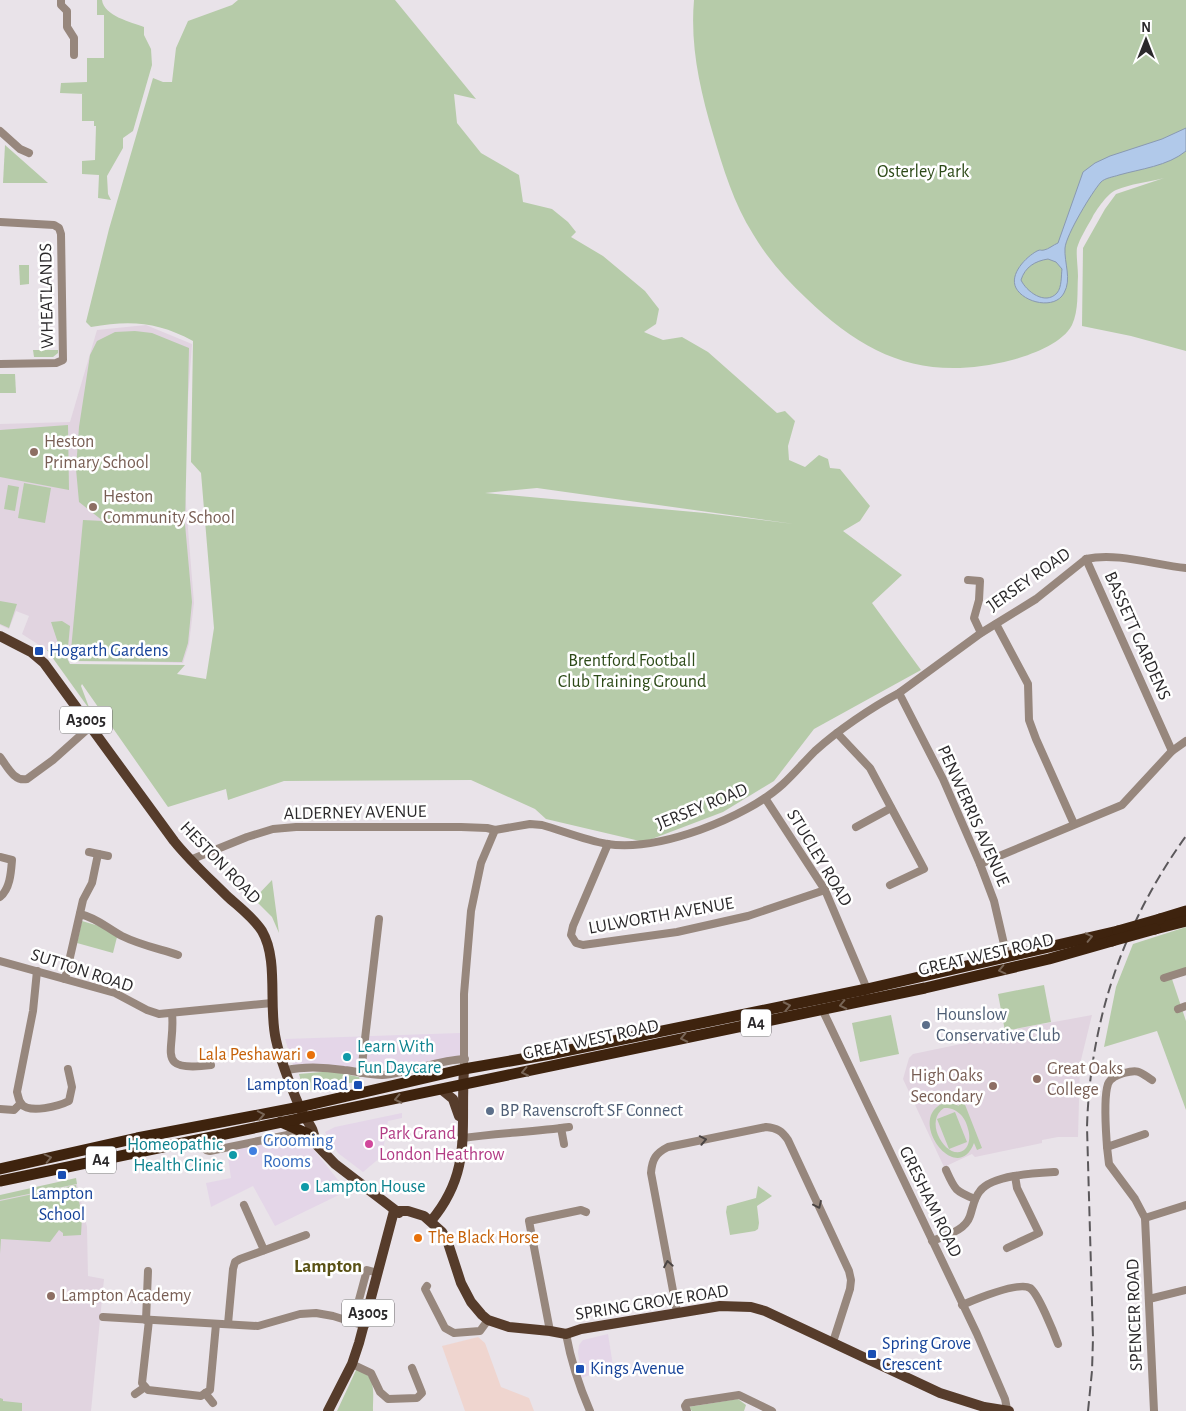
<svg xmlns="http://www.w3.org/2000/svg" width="1186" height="1411" viewBox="0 0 1186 1411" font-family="'Alegreya Sans',sans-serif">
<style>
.commercial{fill:#e4d6e8}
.industrial{fill:#efd5cf}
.built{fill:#e1d4e0}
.green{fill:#b6cba9;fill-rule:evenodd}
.water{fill:#b1c9ea;stroke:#8999b1;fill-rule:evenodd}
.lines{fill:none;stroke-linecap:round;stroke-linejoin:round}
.minor{stroke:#97877d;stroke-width:8}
.major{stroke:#563c2b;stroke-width:10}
.highway{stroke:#3e230e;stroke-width:11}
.rail{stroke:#5b585b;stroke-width:2;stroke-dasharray:10 5;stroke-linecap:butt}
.highway-bridge{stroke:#3e230e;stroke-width:11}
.oneway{stroke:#786556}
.oneway2{stroke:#4b4544}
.education-dot{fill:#8d6e63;stroke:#fff;stroke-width:2}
.transit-dot{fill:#1a4fb4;stroke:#fff;stroke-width:2}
.service-dot{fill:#5c6f8a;stroke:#fff;stroke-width:2}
.food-dot{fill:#e8710a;stroke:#fff;stroke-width:2}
.culture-dot{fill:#0f9aa8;stroke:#fff;stroke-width:2}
.hotel-dot{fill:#d1479c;stroke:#fff;stroke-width:2}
.shop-dot{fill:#3f7fe0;stroke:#fff;stroke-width:2}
.labels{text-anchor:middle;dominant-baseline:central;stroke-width:5;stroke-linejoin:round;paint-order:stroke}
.shield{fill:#fff;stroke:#6b696b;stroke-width:1}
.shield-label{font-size:16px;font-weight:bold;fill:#2b292b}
.park-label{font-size:18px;fill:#2d4a18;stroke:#fff}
.street-label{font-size:18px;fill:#2b292b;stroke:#fff}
.education-label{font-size:18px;fill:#785e54;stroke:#fff;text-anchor:start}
.transit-label{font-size:18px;fill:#164399;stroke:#fff;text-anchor:start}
.service-label{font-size:18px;fill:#4e5e75;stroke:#fff;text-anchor:start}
.culture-label{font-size:18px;fill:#0d838f;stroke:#fff;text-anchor:start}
.food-label{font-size:18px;fill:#c56008;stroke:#fff;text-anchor:end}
.hotel-label{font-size:18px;fill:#b23c85;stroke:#fff;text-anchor:start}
.shop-label{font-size:18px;fill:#366cbe;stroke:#fff;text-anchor:start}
.neighbourhood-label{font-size:19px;font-weight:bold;fill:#5a5215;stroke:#fff}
</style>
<rect width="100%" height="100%" fill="#e9e3e9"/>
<g class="commercial">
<polygon points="460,1033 461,1056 394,1070 293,1065 285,1039"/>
<polygon points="402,1113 402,1118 388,1121 382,1156 363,1172 338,1153 325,1132 335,1127"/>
<polygon points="299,1136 306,1140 346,1190 345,1192 275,1226 253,1186 211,1207 206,1183 231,1178 227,1151"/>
<polygon points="608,1334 613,1366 582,1378 578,1353 579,1345 583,1340"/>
</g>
<polygon class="industrial" points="478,1337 485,1343 501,1387 529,1398 534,1411 465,1411 442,1346"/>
<g class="built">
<polygon points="146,325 192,344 183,467 194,603 189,644 183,663 61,659 22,634 29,616 16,611 9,629 0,625 0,424 70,422 97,330"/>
<polygon points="1092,1015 1080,1064 1078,1137 1058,1137 1042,1140 1042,1143 975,1157 972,1154 944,1167 903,1079 909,1058 913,1054 985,1039 994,1034 1005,1031"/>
<polygon points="77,1184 87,1227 88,1276 104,1279 91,1411 0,1411 0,1200"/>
</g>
<g class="green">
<path d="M97 0H102C104 16 131 22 144 27V35L151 49 152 65 133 131 123 138V148L107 176 108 194 111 200 98 198 99 175 82 174V161L95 160 96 126H94V121H82V94H85L60 93 61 83 87 82V58H104V15H97Z"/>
<path d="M238 0H395L476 99 454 94 457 123 481 153 519 175 523 202 552 209 568 222 576 232 571 237 603 256 645 291 659 309 656 324 644 332 663 340 682 337 708 352 777 413 785 411 795 421 788 446 789 460 805 467 819 455 828 459 830 468 840 469 870 506 860 521 843 531 902 575 872 603 921 670 814 729 774 781 723 812 644 842 546 819 535 809 471 780 284 781 228 800 226 789 168 807 82 684 81 686 90 710 47 650H55L59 646 51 622 62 621 70 626 67 658 70 664 185 665 177 674 206 679 214 628 201 473 191 462 193 341C158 322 131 320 91 327L86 322 109 229 153 78 163 82H172L176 48 188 21 232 5ZM537 488 794 524 705 513 485 493Z"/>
<path d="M694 0H1186V351L1131 336 1082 326 1083 248 1105 209 1116 194 1164 178C1149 182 1130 184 1116 190 1108 193 1096 210 1092 218 1087 227 1080 238 1077 248 1076 253 1078 269 1078 276 1077 292 1079 310 1072 325 1063 343 1031 355 1012 360 926 382 868 358 806 298 786 279 767 258 753 234 734 204 723 168 713 134 700 90 690 46 694 0Z"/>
<polygon points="5,145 48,183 3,183"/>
<polygon points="19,265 29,265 29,284 20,285"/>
<polygon points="135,331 152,333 189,348 185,524 192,602 188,643 182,662 70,661 83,520 103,521 79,502 76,469 79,427 90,355 97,341 115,332"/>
<polygon points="33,350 58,350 58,353 53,357 34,357"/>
<polygon points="0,374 15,374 16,393 0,393"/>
<polygon points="68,425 69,490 0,477 0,430"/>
<polygon points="24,483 51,488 45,523 18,518"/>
<polygon points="8,485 19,487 15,511 4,509"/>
<polygon points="0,601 17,604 9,628 0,624"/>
<polygon points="272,880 279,933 272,917 254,899"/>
<polygon points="82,921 99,926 117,937 113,953 77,943"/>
<polygon points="1186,927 1186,974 1172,979 1186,1021 1186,1110 1157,1031 1104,1047 1116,987 1133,944"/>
<polygon points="1044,985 1051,1022 1005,1031 998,994"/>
<polygon points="891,1015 899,1054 860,1062 852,1023"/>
<polygon points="322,1072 336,1072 359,1077 360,1081 304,1092 299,1074"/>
<path d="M962 1097 982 1148 977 1150 974 1143C958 1185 912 1127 937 1107 944 1101 952 1103 959 1106L957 1099ZM944 1108C957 1107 966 1118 968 1129 970 1135 970 1143 966 1148 951 1166 921 1123 944 1108Z"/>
<polygon points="955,1112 967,1142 949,1149 937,1119"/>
<polygon points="76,1178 77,1184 0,1200 0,1195"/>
<polygon points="76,1185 82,1217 81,1235 63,1236 63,1233 59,1230 50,1242 1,1239 0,1254 0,1201"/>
<polygon points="758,1186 772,1196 757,1206 759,1223 758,1229 755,1231 730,1235 726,1212 727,1206 756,1198"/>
<path d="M357 1368C377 1376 373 1393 373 1411H337Z"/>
<polygon points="0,1398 3,1399 3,1401 22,1403 22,1411 0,1411"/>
<polygon points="738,1399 746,1405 744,1411 692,1411 688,1407"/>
</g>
<path class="water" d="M1186 128V151C1168 166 1140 169 1119 175 1113 177 1105 178 1101 182 1092 192 1066 235 1065 248 1064 263 1072 279 1064 293 1055 310 1024 303 1016 288 1009 274 1026 257 1037 251 1041 249 1040 251 1044 250 1049 249 1053 245 1058 243L1083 172 1095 163 1110 156 1162 139ZM1048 259 1056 262 1062 269C1061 276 1062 287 1057 293 1045 306 1026 291 1021 280 1025 267 1035 261 1048 259Z"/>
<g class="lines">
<g class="minor">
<polyline points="61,0 61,5 67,11 67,27 74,38 74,55"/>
<polyline points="0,131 20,149 29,153"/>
<polyline points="0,222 54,225 59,228 61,234 63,360 56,363 0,364"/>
<polyline points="1086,559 1172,751"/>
<polyline points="968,580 980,581 979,600 974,618 981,633"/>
<polyline points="996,624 1028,684 1029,720 1036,739 1074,824"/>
<polyline points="899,693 943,779 980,864 994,901 1007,957"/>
<polyline points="837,733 870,768 924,869 890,885"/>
<path d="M0 757C7 766 14 782 27 779L53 760 91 726"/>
<polyline points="765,798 825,890 867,989"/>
<polyline points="856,827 891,808"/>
<polyline points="608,844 573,926 571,935 576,943 583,945 677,932 748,916 825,890"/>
<polyline points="89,852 108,856"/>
<path d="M0 857 12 860C11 873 10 889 0 897"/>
<polyline points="190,860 247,837 273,829 296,827 461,827 487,828 495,830"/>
<polyline points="980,864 1122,805 1172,751 1186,741"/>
<path d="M80 914C97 918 107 928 122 936 140 945 160 949 178 955"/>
<polyline points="0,961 115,993 147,1010 159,1014 272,1003"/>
<path d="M37 971 33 1011 17 1092C18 1095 19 1101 21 1104 30 1114 59 1106 69 1101L72 1087 68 1069"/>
<polyline points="1164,978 1186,971"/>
<polyline points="65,979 83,900 92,883 98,854"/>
<polyline points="822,1009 977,1334 1005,1399 1007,1409"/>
<polyline points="1178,1009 1186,1006"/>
<path d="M172 1014C176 1050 153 1073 211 1065"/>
<path d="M464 1069V994L471 911 481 863 495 830 530 824 542 825C563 831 585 840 607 844 658 852 746 818 783 784 794 774 804 762 815 751 837 731 872 707 899 693L981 633 1036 599 1086 559C1117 552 1155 565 1186 568"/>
<path d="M286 1070C305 1066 325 1067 344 1070 356 1071 369 1075 382 1075 410 1073 437 1060 465 1059"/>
<polyline points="361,1073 379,919"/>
<polyline points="0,1109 14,1110 21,1103"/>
<polyline points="561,1128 564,1144"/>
<path d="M1145 1134 1107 1147C1106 1131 1103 1099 1108 1084 1111 1077 1118 1075 1124 1073 1139 1069 1140 1072 1152 1080"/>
<path d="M463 1138C498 1133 533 1132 569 1127"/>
<polyline points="203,1139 206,1150 210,1151 302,1132"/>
<polyline points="1107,1147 1109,1164 1135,1199 1145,1218 1154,1411"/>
<polyline points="462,1156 493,1153"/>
<path d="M946 1170C955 1190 955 1191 975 1199"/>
<polyline points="244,1205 264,1250"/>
<polyline points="1145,1218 1186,1205"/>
<path d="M932 1241C946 1235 965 1231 970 1216 973 1207 974 1198 980 1191 992 1175 1036 1173 1055 1172"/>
<polyline points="1007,1248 1039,1233 1017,1188 1015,1176"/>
<polyline points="427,1286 425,1289 445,1328 454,1333 480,1331 488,1320"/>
<polyline points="1149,1299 1186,1290"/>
<path d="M962 1305C974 1300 1018 1281 1030 1288 1038 1293 1054 1333 1058 1344"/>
<path d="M677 1312 651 1173C652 1159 656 1153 668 1147L766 1127C777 1128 782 1131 788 1140L849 1271 851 1280 850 1289 833 1342"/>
<polyline points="103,1317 258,1326 300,1314 316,1313 333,1316 365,1326"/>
<polyline points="146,1320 148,1271"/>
<polyline points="149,1320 142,1383 148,1390 201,1396 210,1390 216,1324"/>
<polyline points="353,1322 367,1270 378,1273"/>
<polyline points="228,1324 233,1269 235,1262 240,1259 306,1235"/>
<polyline points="550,1331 529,1221 581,1210 586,1212"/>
<path d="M566 1334C571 1361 579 1386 590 1411"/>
<polyline points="352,1364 371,1373 380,1392 388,1399 417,1398 422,1393 412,1368"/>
<polyline points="205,1393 213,1403"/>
<polyline points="135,1394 145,1387"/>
<polyline points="687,1411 685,1406 687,1403 739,1395 772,1411"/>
</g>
<g class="major">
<path d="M0 636 31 652 44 663 174 841C190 861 209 878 227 896 239 907 253 917 262 931 279 960 268 1007 276 1040 281 1063 291 1087 300 1108 306 1121 315 1128 315 1142"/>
<polyline points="442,1090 453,1099 459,1116"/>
<polyline points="311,1139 335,1164 399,1213"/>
<polyline points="394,1211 408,1211 424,1216 442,1232 448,1243 461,1283 471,1302 482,1315 488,1320 509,1327 550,1331 566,1334 581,1329 720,1306 751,1307 765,1311 940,1393 984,1407 1009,1411"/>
<path d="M431 1221C473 1171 460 1129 464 1069"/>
<polyline points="328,1411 352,1364 359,1343 394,1211"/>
</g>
<g class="highway">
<polyline points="1160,919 1186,911"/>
<polyline points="1155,929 1186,921"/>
<polyline points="281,1122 308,1134"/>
<polyline points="0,1169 137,1138 300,1107 464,1069 550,1054 867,989 1118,931"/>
<polyline points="0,1181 925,988 1049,959 1112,941"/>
</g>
<path class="rail" d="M1088 1411 1092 1371 1093 1338 1087 1127C1090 1020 1124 922 1186 836"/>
<g class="highway-bridge">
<polyline points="1118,931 1160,919"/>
<polyline points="1112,941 1155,929"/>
</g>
</g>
<defs><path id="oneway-chevron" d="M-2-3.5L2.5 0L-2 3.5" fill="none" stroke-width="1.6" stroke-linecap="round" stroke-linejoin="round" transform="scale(1.25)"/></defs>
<g class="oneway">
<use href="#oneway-chevron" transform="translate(1089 937) rotate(-13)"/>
<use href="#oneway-chevron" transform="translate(1002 970) rotate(167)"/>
<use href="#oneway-chevron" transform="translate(843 1005) rotate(168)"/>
<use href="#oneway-chevron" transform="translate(787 1006) rotate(-12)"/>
<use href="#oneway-chevron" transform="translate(684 1038) rotate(168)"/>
<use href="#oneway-chevron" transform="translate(525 1072) rotate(168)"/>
<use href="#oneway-chevron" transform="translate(398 1099) rotate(168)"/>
<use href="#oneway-chevron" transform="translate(261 1115) rotate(-11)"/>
<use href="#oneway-chevron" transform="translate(48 1158) rotate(-13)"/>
</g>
<g class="oneway2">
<use href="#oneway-chevron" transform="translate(703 1140) rotate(-11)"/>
<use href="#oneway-chevron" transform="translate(818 1205) rotate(65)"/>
<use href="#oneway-chevron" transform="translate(668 1264) rotate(-100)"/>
</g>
<g class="education-dot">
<circle cx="34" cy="452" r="5"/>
<circle cx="93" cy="507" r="5"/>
<circle cx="1037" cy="1079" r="5"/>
<circle cx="993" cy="1086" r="5"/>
<circle cx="51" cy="1296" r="5"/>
</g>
<g class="transit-dot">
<rect x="34" y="646" width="10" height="10" rx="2.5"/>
<rect x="353" y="1080" width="10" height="10" rx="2.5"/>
<rect x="57" y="1170" width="10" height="10" rx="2.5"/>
<rect x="867" y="1349" width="10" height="10" rx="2.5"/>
<rect x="575" y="1364" width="10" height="10" rx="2.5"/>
</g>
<g class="service-dot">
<circle cx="926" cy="1025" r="5"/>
<circle cx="490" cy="1111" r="5"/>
</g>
<g class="food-dot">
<circle cx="311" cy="1055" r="5"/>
<circle cx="418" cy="1238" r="5"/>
</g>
<g class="culture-dot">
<circle cx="347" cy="1057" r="5"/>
<circle cx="233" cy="1155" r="5"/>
<circle cx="305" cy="1187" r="5"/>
</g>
<circle class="hotel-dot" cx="369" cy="1144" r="5"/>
<circle class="shop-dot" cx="253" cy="1151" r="5"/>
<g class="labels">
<g class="shield">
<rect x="60" y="706.5" width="52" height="27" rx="4"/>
<rect x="741" y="1009.5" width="30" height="27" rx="4"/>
<rect x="86" y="1146.5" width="30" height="27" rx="4"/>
<rect x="342" y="1299.5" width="52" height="27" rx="4"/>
</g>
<g class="shield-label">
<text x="86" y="720">A3005</text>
<text x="756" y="1023">A4</text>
<text x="101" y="1160">A4</text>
<text x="368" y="1313">A3005</text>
</g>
<g class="park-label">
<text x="923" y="172">Osterley Park</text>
<text x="632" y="661">Brentford Football<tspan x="632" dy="21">Club Training Ground</tspan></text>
</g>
<g class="street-label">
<text transform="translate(47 296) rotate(-91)">WHEATLANDS</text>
<text transform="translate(1029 580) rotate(-35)">JERSEY ROAD</text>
<text transform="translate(1137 636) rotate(66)">BASSETT GARDENS</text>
<text transform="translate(702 807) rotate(-22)">JERSEY ROAD</text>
<text transform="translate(355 813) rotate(-1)">ALDERNEY AVENUE</text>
<text transform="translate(973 816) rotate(66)">PENWERRIS AVENUE</text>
<text transform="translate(819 858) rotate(59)">STUCLEY ROAD</text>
<text transform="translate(220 863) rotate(46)">HESTON ROAD</text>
<text transform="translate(661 916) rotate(-10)">LULWORTH AVENUE</text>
<text transform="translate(986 955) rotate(-13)">GREAT WEST ROAD</text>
<text transform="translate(82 971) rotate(18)">SUTTON ROAD</text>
<text transform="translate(591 1040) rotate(-12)">GREAT WEST ROAD</text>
<text transform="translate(930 1202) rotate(64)">GRESHAM ROAD</text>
<text transform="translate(652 1303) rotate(-9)">SPRING GROVE ROAD</text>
<text transform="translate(1135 1315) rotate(-92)">SPENCER ROAD</text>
</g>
<g class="education-label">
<text x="44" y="442">Heston<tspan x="44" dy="21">Primary School</tspan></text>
<text x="103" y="497">Heston<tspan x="103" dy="21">Community School</tspan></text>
<text x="1047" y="1069">Great Oaks<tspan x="1047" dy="21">College</tspan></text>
<text x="983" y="1076" text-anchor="end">High Oaks<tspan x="983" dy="21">Secondary</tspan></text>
<text x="61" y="1296">Lampton Academy</text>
</g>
<g class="transit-label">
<text x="49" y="651">Hogarth Gardens</text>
<text x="348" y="1085" text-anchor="end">Lampton Road</text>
<text x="62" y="1194" text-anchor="middle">Lampton<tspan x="62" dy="21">School</tspan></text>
<text x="882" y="1344">Spring Grove<tspan x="882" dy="21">Crescent</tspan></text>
<text x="590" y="1369">Kings Avenue</text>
</g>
<g class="service-label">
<text x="936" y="1015">Hounslow<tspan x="936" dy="21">Conservative Club</tspan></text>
<text x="500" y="1111">BP Ravenscroft SF Connect</text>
</g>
<g class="culture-label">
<text x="357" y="1047">Learn With<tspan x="357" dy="21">Fun Daycare</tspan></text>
<text x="223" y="1145" text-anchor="end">Homeopathic<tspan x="223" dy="21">Health Clinic</tspan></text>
<text x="315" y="1187">Lampton House</text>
</g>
<g class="food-label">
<text x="301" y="1055">Lala Peshawari</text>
<text x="428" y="1238" text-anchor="start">The Black Horse</text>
</g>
<g class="hotel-label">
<text x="379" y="1134">Park Grand<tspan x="379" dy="21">London Heathrow</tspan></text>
</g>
<g class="shop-label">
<text x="263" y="1141">Grooming<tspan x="263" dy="21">Rooms</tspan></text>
</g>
<g class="neighbourhood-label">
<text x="328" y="1266">Lampton</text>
</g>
</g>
<g transform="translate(1146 40)" stroke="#ffffff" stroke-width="4" paint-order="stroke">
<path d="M0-4L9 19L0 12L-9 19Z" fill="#2b292b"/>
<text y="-8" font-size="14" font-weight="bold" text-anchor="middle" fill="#2b292b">N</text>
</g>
</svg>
